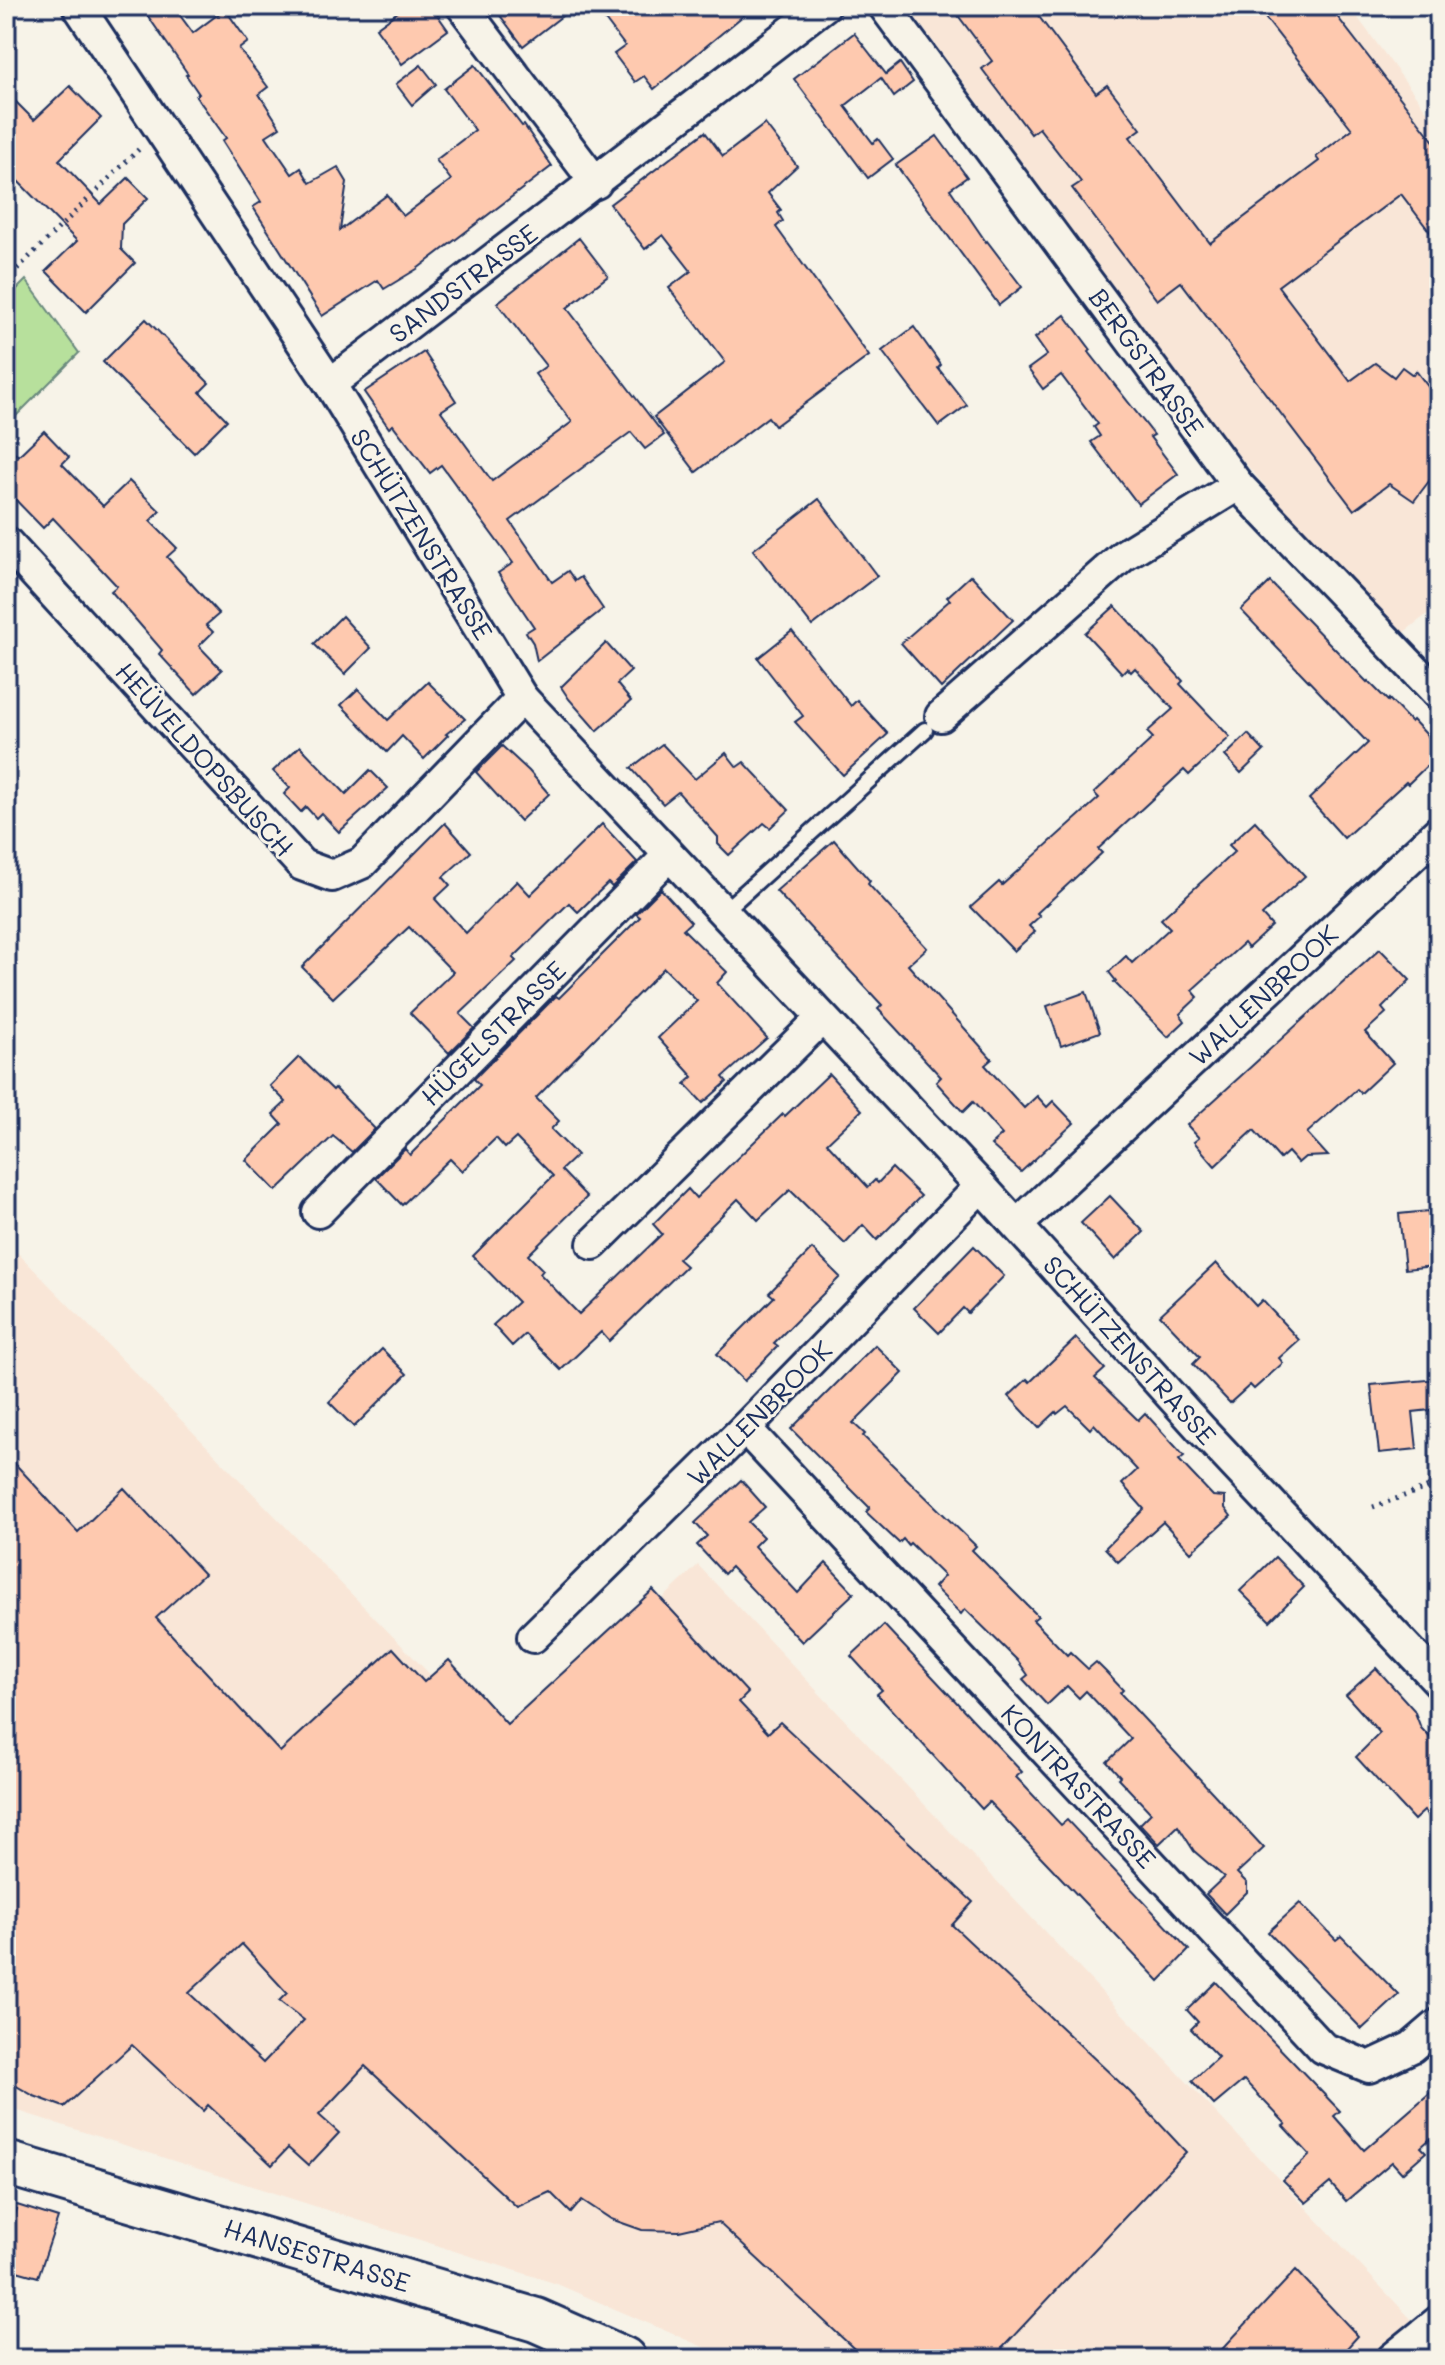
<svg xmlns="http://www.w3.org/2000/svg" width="1445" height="2365" viewBox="0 0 1445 2365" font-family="Mali,sans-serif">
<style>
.built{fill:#f9e6d7}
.green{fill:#b7e09c;stroke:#69887d;stroke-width:2}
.building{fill:#fec9af;stroke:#1b2f5e;stroke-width:2;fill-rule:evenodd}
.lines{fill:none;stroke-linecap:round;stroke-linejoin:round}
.lane-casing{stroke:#1b2f5e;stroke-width:20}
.street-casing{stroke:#1b2f5e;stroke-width:36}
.secondary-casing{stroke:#1b2f5e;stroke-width:48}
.path{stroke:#1b2f5e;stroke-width:5;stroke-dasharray:2 6;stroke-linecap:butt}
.lane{stroke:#f7f3e8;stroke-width:14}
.street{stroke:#f7f3e8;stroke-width:30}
.secondary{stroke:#f7f3e8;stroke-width:42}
.labels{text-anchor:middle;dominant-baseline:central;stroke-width:6;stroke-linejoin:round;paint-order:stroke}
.street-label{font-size:26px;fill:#1b2f5e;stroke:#f7f3e8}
</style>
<rect width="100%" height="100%" fill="#f7f3e8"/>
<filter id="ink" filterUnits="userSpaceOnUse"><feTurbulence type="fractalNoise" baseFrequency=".0125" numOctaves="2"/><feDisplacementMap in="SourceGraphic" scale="16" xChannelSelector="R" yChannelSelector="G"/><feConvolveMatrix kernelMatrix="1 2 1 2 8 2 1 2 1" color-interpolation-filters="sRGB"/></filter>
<g filter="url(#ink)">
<g class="built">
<polygon points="907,6 1349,6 1439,127 1439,605 1403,633 1290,515 1233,449"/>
<polygon points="6,1241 504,1750 698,1565 1412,2320 1368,2359 731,2359 557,2284 6,2107"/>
</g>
<polygon class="green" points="26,280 79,353 6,426 6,300"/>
<g class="building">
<polygon points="141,6 173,6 193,33 225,9 248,42 239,49 268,87 259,94 280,127 266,136 292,174 301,168 310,183 338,167 347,182 340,230 387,195 403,216 451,180 436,160 475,130 444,89 475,65 522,126 524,125 552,166 417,269 384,289 378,280 322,316 253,207 261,202 222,141 226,138 196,96 199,94 186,75 188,74"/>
<polygon points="406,6 431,6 448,30 402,64 376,28"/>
<polygon points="493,6 575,6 523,46"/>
<polygon points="617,6 755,6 654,89 644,76 635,82 614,54 625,46 603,17"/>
<polygon points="951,6 1031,6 1096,93 1107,85 1141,129 1130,137 1210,243 1319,161 1316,157 1352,129 1256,6 1329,6 1439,148 1439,244 1401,194 1278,286 1350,381 1375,363 1394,377 1402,367 1413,375 1416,371 1439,401 1439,468 1414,501 1389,484 1354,510 1181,282 1157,300 1072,188 1081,182 1039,128 1031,134 982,69 992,61"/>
<polygon points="854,33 886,74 900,63 913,82 894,97 881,78 845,106 873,143 878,139 893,159 868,178 794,79"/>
<polygon points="421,65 436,84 412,105 396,84"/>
<polygon points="70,86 101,118 59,160 101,204 128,178 148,198 122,224 121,249 135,263 86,312 46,271 77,241 6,169 6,92 34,120"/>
<polygon points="765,124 797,166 768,193 781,210 778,213 783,221 776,227 869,356 775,426 768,417 696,472 654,417 725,362 669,288 691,271 663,235 645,249 610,204 705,132 723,156"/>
<polygon points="937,136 967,177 950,189 986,242 987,241 1022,287 999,305 896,165"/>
<polygon points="579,238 608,276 567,308 664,435 645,449 631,432 510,521 552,582 568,571 575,581 581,577 603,609 537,661 533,643 526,632 534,627 498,573 513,563 441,465 430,473 393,425 389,428 364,392 424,352 456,401 441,411 492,481 572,422 535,374 546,366 497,303"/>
<polygon points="1065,315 1091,350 1089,352 1154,435 1150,437 1178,474 1138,504 1091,442 1100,436 1094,427 1098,424 1061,375 1043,389 1028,369 1047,355 1035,338"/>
<polygon points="146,319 209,383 200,392 227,420 194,453 103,362"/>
<polygon points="914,327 941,365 938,368 967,405 939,426 882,351"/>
<polygon points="44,431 69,457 62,464 103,506 129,481 160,511 150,521 177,548 167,557 219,614 206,625 213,632 199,646 222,670 196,694 159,654 162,650 111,591 117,586 53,518 43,528 6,490 6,443 18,456"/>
<polygon points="819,499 877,576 812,626 753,550"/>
<polygon points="971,575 1013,620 941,688 901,643 950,600 947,597"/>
<polygon points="1270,582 1367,682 1368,681 1388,701 1389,699 1411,722 1413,720 1439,748 1439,754 1408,784 1406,782 1344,838 1309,799 1368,743 1241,610"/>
<polygon points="1115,606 1183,681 1180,684 1230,737 1189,775 1184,770 1098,849 1102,853 1037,913 1040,916 1029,926 1035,932 1014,951 971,907 999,882 1002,885 1099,798 1094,793 1153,738 1147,732 1173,709 1135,668 1131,672 1127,668 1122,673 1085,633"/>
<polygon points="342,616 371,648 345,674 314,644"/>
<polygon points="792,631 851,706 857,700 888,734 843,775 795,722 803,716 758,658"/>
<polygon points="606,643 631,671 617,684 631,701 597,731 569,699 561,687"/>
<polygon points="428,682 465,719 446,734 448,735 424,759 402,736 387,752 341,705 358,689 388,720"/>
<polygon points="1248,734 1264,751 1241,773 1225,756"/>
<polygon points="662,744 695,779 726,753 737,767 744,762 789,810 770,828 764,823 729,855 718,844 718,837 678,792 663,804 631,768"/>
<polygon points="300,746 346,794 370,770 388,788 339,832 321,813 316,818 306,807 301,812 284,794 290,788 273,771"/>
<polygon points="502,746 529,771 549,794 520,821 476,772"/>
<polygon points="1255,821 1305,876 1262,915 1272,926 1248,948 1244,943 1192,990 1198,997 1180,1014 1185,1021 1168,1037 1114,982 1116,981 1109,972 1126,956 1132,963 1170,928 1161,919 1235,851 1229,845"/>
<polygon points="445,823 471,852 443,877 450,885 435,899 466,933 517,881 530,895 602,824 637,862 612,887 608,883 578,912 569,903 513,958 516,961 460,1014 474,1028 449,1053 410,1013 453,972 409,927 333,998 302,967"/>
<polygon points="834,840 870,881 868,884 927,948 908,965 992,1059 985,1065 1024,1108 1037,1096 1047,1107 1053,1101 1074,1123 1021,1172 991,1145 1002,1135 973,1102 963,1112 936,1082 941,1077 878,1009 882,1005 776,891"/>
<polygon points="661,889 691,922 683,929 727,972 717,983 767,1038 723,1077 727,1082 703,1103 685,1084 693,1077 658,1038 697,1001 664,968 536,1098 559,1121 551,1129 577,1155 561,1170 587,1197 528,1255 543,1270 540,1274 579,1314 662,1234 653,1224 688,1189 696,1198 783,1114 785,1116 829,1074 862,1110 827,1143 868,1187 875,1180 878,1183 892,1168 921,1196 877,1240 863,1225 845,1244 790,1190 758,1220 738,1199 678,1259 686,1266 609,1341 601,1332 561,1370 525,1334 512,1346 493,1325 518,1302 473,1256 553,1176 516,1138 505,1148 496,1138 462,1171 450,1159 402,1205 376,1178 405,1149 410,1155 480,1085 474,1079 556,996 559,998 640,917 636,914"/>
<polygon points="1380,949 1410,980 1382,1008 1386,1013 1365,1032 1393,1063 1361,1093 1357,1089 1307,1133 1328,1156 1305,1157 1298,1163 1288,1152 1280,1159 1254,1130 1215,1166 1194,1142 1199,1138 1187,1125"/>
<polygon points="1086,992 1100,1032 1061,1046 1047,1006"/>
<polygon points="299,1057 333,1090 335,1088 375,1129 352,1152 333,1136 276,1191 246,1160 282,1124 273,1114 286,1102 270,1086"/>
<polygon points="1110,1196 1144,1232 1115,1260 1081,1223"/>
<polygon points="1428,1211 1434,1266 1405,1269 1399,1214"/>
<polygon points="974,1246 1004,1276 968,1313 963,1308 939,1333 914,1308"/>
<polygon points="812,1249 840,1277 774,1343 778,1346 744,1381 717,1354 774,1297 769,1293"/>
<polygon points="1216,1263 1256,1306 1262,1300 1299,1340 1279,1358 1283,1363 1254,1389 1250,1385 1230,1403 1193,1364 1200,1357 1160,1315"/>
<polygon points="1076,1338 1105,1369 1095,1378 1138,1420 1145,1413 1184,1456 1179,1460 1213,1496 1225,1497 1225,1508 1231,1516 1191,1552 1163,1522 1118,1562 1105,1548 1144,1509 1122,1484 1137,1470 1094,1424 1090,1429 1067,1406 1057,1414 1056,1412 1039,1428 1009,1396 1027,1379 1030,1382"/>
<polygon points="875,1345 903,1373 853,1423 865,1434 863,1436 976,1546 972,1550 1038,1616 1033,1620 1067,1655 1070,1652 1088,1669 1096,1662 1106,1672 1123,1690 1120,1693 1264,1848 1237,1873 1247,1883 1247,1892 1225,1914 1206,1894 1224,1877 1194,1851 1178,1826 1159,1844 1140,1824 1151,1813 1118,1778 1120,1776 1107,1762 1131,1739 1086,1691 1079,1698 1067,1686 1047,1705 1023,1679 1028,1675 1018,1661 965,1609 961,1614 934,1587 944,1576 910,1543 908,1545 903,1539 899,1543 866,1512 870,1508 791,1429"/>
<polygon points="382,1349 407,1374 354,1427 329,1402"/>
<polygon points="1439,1379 1439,1409 1413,1412 1417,1449 1379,1453 1371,1385"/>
<path d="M6 1454 78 1532 124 1488 204 1574 156 1618 280 1752 393 1648 424 1682 449 1660 507 1724 653 1590 748 1693 739 1702 768 1733 780 1722 973 1902 952 1925 1130 2092 1186 2152 992 2359H865L718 2222 679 2231 642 2230 611 2219 582 2200 571 2213 550 2192 517 2207 365 2066 319 2115 339 2133 308 2166 288 2148 272 2165 208 2105 203 2111 132 2045 64 2107 34 2096 6 2080ZM242 1944 287 1993 279 2001 304 2020 263 2063 189 1993Z"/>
<polygon points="741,1480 765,1507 748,1522 763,1537 754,1546 798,1593 826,1563 854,1593 802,1642 731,1567 724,1574 697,1545 707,1536 695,1523"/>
<polygon points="1275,1557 1304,1587 1270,1621 1240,1591"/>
<polygon points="884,1625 1022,1772 1016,1777 1061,1825 1067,1820 1189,1950 1159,1981 989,1802 982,1809 877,1694 882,1690 851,1656"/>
<polygon points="1376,1668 1414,1710 1421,1728 1439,1747 1439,1828 1424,1811 1414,1820 1356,1757 1380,1733 1346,1695"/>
<polygon points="1300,1903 1336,1940 1341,1936 1399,1995 1362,2029 1268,1932"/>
<polygon points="1216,1982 1340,2111 1334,2116 1364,2150 1439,2085 1439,2131 1421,2147 1426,2152 1402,2173 1392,2162 1346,2201 1330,2183 1306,2203 1283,2180 1310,2155 1283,2126 1286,2124 1244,2080 1214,2105 1192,2081 1218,2057 1191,2029 1198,2022 1187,2010"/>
<polygon points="17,2205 58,2218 38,2277 6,2268 6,2242"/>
<polygon points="1296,2270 1358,2336 1337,2359 1213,2359"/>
</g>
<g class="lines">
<g class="lane-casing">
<polyline id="lane" points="723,912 925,730"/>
</g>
<g class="street-casing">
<g id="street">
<polyline points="78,6 330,384 522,698 981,1186 1201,1429 1439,1682"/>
<polyline points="462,6 596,183"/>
<polyline points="884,6 1238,485 1439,695"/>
<polyline points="330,384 824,6"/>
<polyline points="6,542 302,865 332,876 362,863 522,698"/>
<polyline points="941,716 1124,555 1238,485"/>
<polyline points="318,1212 669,855"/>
<polyline points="1017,1225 1439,831"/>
<polyline points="593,1244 822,1018"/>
<polyline points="745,1428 1323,2048 1369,2067 1412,2047 1439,2024"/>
<polyline points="533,1637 745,1428 981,1186"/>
<polyline points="1392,2359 1439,2321"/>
</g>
</g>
<g class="secondary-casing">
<polyline id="secondary" points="6,2163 536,2320 624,2359"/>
</g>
<g class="path">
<polyline points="6,280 139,149"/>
<polyline points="1429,1487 1439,1462"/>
<polyline points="1373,1507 1429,1487 1439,1497"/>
</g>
<use href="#lane" class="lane"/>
<use href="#street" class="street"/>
<use href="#secondary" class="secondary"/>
</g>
</g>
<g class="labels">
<g class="street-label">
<text transform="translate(463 283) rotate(-37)">SANDSTRASSE</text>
<text transform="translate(1147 362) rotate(54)">BERGSTRASSE</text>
<text transform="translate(422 534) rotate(58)">SCHÜTZENSTRASSE</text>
<text transform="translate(205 759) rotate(48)">HEÜVELDOPSBUSCH</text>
<text transform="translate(1263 995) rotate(-43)">WALLENBROOK</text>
<text transform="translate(493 1033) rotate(-45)">HÜGELSTRASSE</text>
<text transform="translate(1130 1350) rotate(48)">SCHÜTZENSTRASSE</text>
<text transform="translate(759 1413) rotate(-45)">WALLENBROOK</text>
<text transform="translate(1079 1786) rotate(47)">KONTRASTRASSE</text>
<text transform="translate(317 2255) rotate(17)">HANSESTRASSE</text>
</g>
</g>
<rect width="1445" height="2365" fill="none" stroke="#f7f3e8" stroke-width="32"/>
<rect x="16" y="16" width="1413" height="2333" fill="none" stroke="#1b2f5e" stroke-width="3" filter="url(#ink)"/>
</svg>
